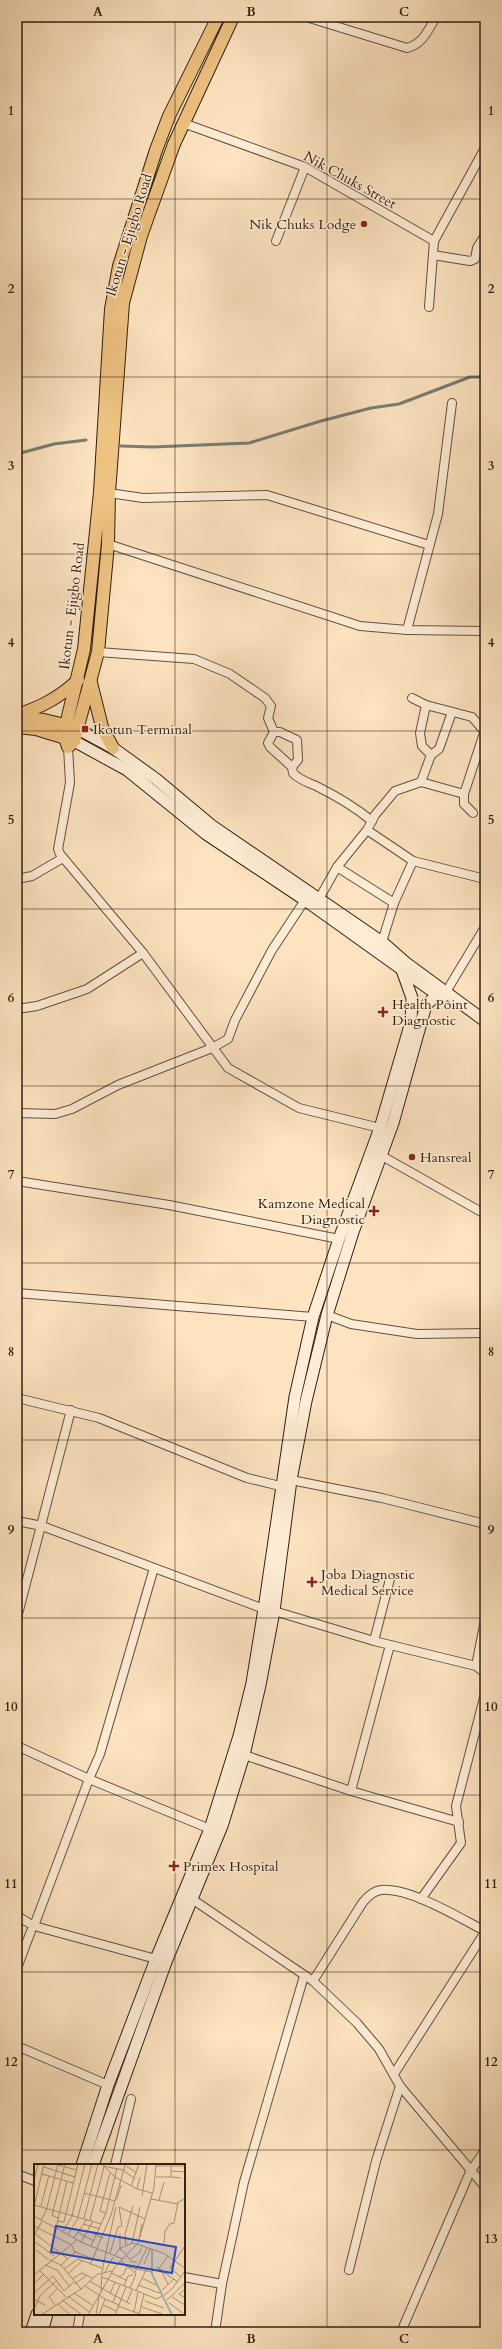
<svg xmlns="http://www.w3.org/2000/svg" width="502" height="2349" viewBox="0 0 502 2349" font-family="Cardo,serif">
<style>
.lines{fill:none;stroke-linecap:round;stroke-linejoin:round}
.stream{stroke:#747e75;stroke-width:3}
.street-casing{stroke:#66503d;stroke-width:10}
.secondary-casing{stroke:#331f11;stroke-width:13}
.primary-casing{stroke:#331f11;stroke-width:14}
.street{stroke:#feedd6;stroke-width:8}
.secondary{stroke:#feedd6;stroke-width:11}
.primary{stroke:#eec280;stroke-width:12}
.grid{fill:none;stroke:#331f11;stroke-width:1;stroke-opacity:0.55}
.poi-dot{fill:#8f2418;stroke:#feedd6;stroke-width:1.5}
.labels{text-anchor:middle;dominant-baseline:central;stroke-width:3;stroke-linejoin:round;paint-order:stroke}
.street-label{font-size:14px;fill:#331f11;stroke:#feedd6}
.poi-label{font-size:14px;fill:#331f11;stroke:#feedd6;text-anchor:start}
.inset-river{fill:none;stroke:#a0bdb8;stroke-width:2}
.inset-road{fill:none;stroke:#ac957a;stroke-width:1}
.view{fill:#1d4ed8;fill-opacity:0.15;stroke:#1d4ed8;stroke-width:2}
.inset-edge{fill:none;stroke:#331f11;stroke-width:2}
.neatline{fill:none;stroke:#331f11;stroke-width:1.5}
.grid-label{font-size:13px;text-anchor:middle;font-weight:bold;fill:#331f11}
</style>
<rect width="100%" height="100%" fill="#fde3c0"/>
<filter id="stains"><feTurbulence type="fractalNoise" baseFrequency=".005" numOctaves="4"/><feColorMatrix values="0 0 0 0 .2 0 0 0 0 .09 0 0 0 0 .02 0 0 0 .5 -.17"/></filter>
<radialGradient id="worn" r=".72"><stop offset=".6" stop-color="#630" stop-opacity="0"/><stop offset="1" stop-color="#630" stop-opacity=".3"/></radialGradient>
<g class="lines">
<g class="stream">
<polyline points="121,446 153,447 249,443 321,421 371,408 399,404 470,377 485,377"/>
<polyline points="17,454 54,444 86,440"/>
</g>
<g class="street-casing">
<g id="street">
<path d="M306 17 407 48C423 44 428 30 436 17"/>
<polyline points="183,123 305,167 434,241"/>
<polyline points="276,241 305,167"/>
<polyline points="433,255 470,261 475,259 477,248 485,235"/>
<polyline points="429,307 434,241 485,148"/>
<polyline points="109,493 143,498 267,495 429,545"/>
<polyline points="108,544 360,626 407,630 485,631"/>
<polyline points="407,630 438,514 452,403"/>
<path d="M98 652 194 659 230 674 265 698 271 706 268 718 274 732 268 743 270 747 292 767 293 773C300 781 311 783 320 788 338 797 356 808 372 821"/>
<polyline points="426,705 472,717 484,731"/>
<polyline points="274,732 280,732 297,740 298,760 292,767"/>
<polyline points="68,747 70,783 58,849 60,854 143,953 228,1068 299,1108 380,1128"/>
<polyline points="431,755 439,749 452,712"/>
<polyline points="421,782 464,794"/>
<polyline points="473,813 464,804 464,794 485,730"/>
<polyline points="367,830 413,861 485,879"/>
<polyline points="337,867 394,903"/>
<polyline points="17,879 32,876 63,858"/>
<polyline points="320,897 337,867 367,830 375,815 395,791 421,782 431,755 422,746 420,733 426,705 412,698"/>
<polyline points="382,942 394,903 413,861"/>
<polyline points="443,997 485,927"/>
<polyline points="17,1009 37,1006 87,989 143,953"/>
<polyline points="17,1113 55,1114 72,1109 118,1085 212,1048 228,1039 235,1020 272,950 305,900"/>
<polyline points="382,1156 485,1214"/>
<polyline points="17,1181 169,1205 339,1239"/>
<polyline points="17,1293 313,1317"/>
<polyline points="327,1315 351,1324 417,1334 485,1333"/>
<polyline points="17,1398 99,1418 247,1478 280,1486"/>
<polyline points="291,1480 382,1498 485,1524"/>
<polyline points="17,1521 42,1526 264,1609"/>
<polyline points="274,1611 374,1641 476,1666 485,1673"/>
<polyline points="17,1618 71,1410"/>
<polyline points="374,1641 390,1579"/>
<polyline points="476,1666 485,1620"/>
<polyline points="17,1746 89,1779 210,1829"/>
<polyline points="244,1755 351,1791 459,1822"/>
<polyline points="351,1791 390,1645"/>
<polyline points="192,1899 313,1981 357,2023 379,2049 400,2086 485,2187"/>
<polyline points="421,1899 461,1843 456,1806 485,1694"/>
<polyline points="17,1916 34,1926 156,1959"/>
<polyline points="34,1926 89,1779 100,1754 154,1568"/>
<polyline points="17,1968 31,1931"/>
<path d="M313 1981 363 1902C368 1896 373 1891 381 1890 409 1887 460 1918 485 1931"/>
<polyline points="17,2046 108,2085"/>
<polyline points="394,2074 485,1932"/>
<polyline points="115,2165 131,2099"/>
<polyline points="17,2174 35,2181"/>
<polyline points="349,2270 376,2161 400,2086"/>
<polyline points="184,2277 222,2284"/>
<polyline points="77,2332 80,2314"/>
<polyline points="215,2332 222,2284 244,2182 304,1976"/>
<polyline points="401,2332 470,2172 485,2150"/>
</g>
</g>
<g class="secondary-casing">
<g id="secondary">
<polyline points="78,729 113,748 156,779 211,825 382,942 406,963 485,1021"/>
<polyline points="74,741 127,770 206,834 305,900 442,998"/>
<polyline points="82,2165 108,2085 156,1959 210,1829 239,1736 252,1683 264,1609 295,1397 313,1317 339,1239 380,1128 411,1022 412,998 402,970"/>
<polyline points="93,2165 166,1962 222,1826 244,1755 260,1685 274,1611 291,1480 306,1401 327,1315 353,1232 393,1123 426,1005 437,995"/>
<polyline points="31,2332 37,2314"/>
<polyline points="42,2332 47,2314"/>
</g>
</g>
<g class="primary-casing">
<g id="primary">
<polyline points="218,17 169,116 156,150 119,266 111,309 100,492 84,649 66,725 65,737 68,747 74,741 98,652 108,544 109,493 123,303 141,236 174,144 233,17"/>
<polyline points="91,683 102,727 113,748"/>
<path d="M17 715C41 707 59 698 78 680"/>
<polyline points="17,717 44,720 73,727"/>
<polyline points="17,727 36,729 72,740"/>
</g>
</g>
<use href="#street" class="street"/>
<use href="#secondary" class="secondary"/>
<use href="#primary" class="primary"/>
</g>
<path class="grid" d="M175 17V2165M327 17V2332M17 199H485M17 377H485M17 554H485M17 731H485M17 909H485M17 1086H485M17 1263H485M17 1440H485M17 1618H485M17 1795H485M17 1972H485M17 2150H485M175 2314V2332"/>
<g class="poi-dot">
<circle cx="364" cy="224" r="4"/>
<rect x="81" y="725" width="8" height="8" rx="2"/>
<path d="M381 1006h4v4h4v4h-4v4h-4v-4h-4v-4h4z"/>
<circle cx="412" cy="1157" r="4"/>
<path d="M372 1205h4v4h4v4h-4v4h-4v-4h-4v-4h4z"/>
<path d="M310 1576h4v4h4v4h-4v4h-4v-4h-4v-4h4z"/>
<path d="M172 1860h4v4h4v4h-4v4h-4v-4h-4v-4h4z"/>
</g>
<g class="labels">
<g class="street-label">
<text transform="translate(350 180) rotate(29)">Nik Chuks Street</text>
<text transform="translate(129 235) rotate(-73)">Ikotun - Ejigbo Road</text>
<text transform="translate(72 606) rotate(-83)">Ikotun - Ejigbo Road</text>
</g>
<g class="poi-label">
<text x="356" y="224" text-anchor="end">Nik Chuks Lodge</text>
<text x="93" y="729">Ikotun Terminal</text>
<text x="392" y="1004">Health Point<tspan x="392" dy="16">Diagnostic</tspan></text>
<text x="420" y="1157">Hansreal</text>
<text x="365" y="1203" text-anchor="end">Kamzone Medical<tspan x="365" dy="16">Diagnostic</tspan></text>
<text x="321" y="1574">Joba Diagnostic<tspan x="321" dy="16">Medical Service</tspan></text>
<text x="183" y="1866">Primex Hospital</text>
</g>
</g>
<g transform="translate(34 2164)">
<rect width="151" height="151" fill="#fde3c0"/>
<path class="inset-river" d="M118 86V110L138 151"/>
<path class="inset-road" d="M68 0 81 13 103 25 118 29M24 1 43 6M69 2 89 6 101 15M92 2 103 9M122 2H151M137 2V13L147 14M10 3 41 13M137 7 151 8M8 10 39 19M122 13H137M0 16 4 0M97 22 105 0M103 25 106 13M50 29 81 37M108 32 113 0M83 35 87 21M117 35 144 40M125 36 130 18M0 41 68 60M7 42 15 11M0 43 10 0M85 43 111 55M72 49 66 47 76 9M38 51 51 0M0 52 49 79 89 95M44 53 58 0M24 54 18 51 31 0M50 54 64 0M7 56 12 47 24 0M56 56 70 3M23 57 30 58 44 0M49 60 66 65M0 62 38 81M22 64 33 17M29 67 39 51M54 67 69 74M43 68 60 77M0 69 34 95M1 70 8 57M34 70 45 53M86 70V85L93 91M40 74 53 55M105 75 108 60M0 77 20 92M47 78 59 57M98 79 106 43M130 79 131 67 136 60 140 59 144 38 151 35M103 80 129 89 151 104M57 82 72 49 83 4M92 82 91 70 99 42M63 84 77 51 91 1M2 86 15 96M41 88 59 95M72 88 82 43M76 89 84 63 88 62 85 43M81 92 85 85 98 79 103 80M93 92 98 98H103M97 95 105 89 108 83M16 96 27 101 47 125M87 97 102 110 96 124M110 100 116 85M11 101 23 106 35 122M27 101 41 88 38 82M56 101 63 85M94 103 117 108M122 103 144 118M125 103 134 120M126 103 133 93M30 105 44 95 68 104M5 106 32 133M68 108 72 88M71 108 79 93M101 108 113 84M77 109 92 116M34 110 48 97M0 111 43 76M68 113 123 135 129 131M84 113 90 110 93 102M147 113 136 104 151 82M108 114 124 122M38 115 48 109 58 114M55 117 96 140M0 120 10 110M41 120 53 111M104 121 125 129 127 127M51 122 71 135M90 122 94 112 99 111M128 126 140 115M150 126 145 130 151 134M30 127 40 118M102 127 112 106M67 128 68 109M0 129 19 112 30 127M40 129 58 141M76 130 81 118M130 131 138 125 151 107M34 132 55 148M138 133 151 141M0 135 11 141M71 135 85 141M28 136 48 151M133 136 151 119M111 137 130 144M79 138 86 121M93 138 98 126M135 139 149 149M24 140 36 151M21 141 15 133 24 124M69 141 82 147M84 142 106 150M1 143 6 132 23 116M108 143 128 150M100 148 104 128M7 151 47 125 64 110 78 107M54 151 81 103 104 79 120 24 122 0M62 151 65 133M65 151 71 135M81 151 92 123M105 151 110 130"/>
<path class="view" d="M22 62 142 83 138 109 17 88Z"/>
<rect width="151" height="151" class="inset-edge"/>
</g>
<rect width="502" height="2349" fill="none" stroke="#fde3c0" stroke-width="44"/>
<rect x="22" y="22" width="458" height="2305" class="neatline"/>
<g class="grid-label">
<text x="98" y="16">A</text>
<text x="251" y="16">B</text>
<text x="404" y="16">C</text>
<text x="11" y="115">1</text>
<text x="491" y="115">1</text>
<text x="11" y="293">2</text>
<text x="491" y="293">2</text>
<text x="11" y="470">3</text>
<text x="491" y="470">3</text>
<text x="11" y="647">4</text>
<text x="491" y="647">4</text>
<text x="11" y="824">5</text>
<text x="491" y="824">5</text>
<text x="11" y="1002">6</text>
<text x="491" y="1002">6</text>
<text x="11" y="1179">7</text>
<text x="491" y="1179">7</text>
<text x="11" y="1356">8</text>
<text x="491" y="1356">8</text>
<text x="11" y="1534">9</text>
<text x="491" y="1534">9</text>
<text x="11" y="1711">10</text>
<text x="491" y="1711">10</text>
<text x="11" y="1888">11</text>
<text x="491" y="1888">11</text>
<text x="11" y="2066">12</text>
<text x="491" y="2066">12</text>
<text x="11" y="2243">13</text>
<text x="491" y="2243">13</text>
<text x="98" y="2343">A</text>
<text x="251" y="2343">B</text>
<text x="404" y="2343">C</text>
</g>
<rect width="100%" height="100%" filter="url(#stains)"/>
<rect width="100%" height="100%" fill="url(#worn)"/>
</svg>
